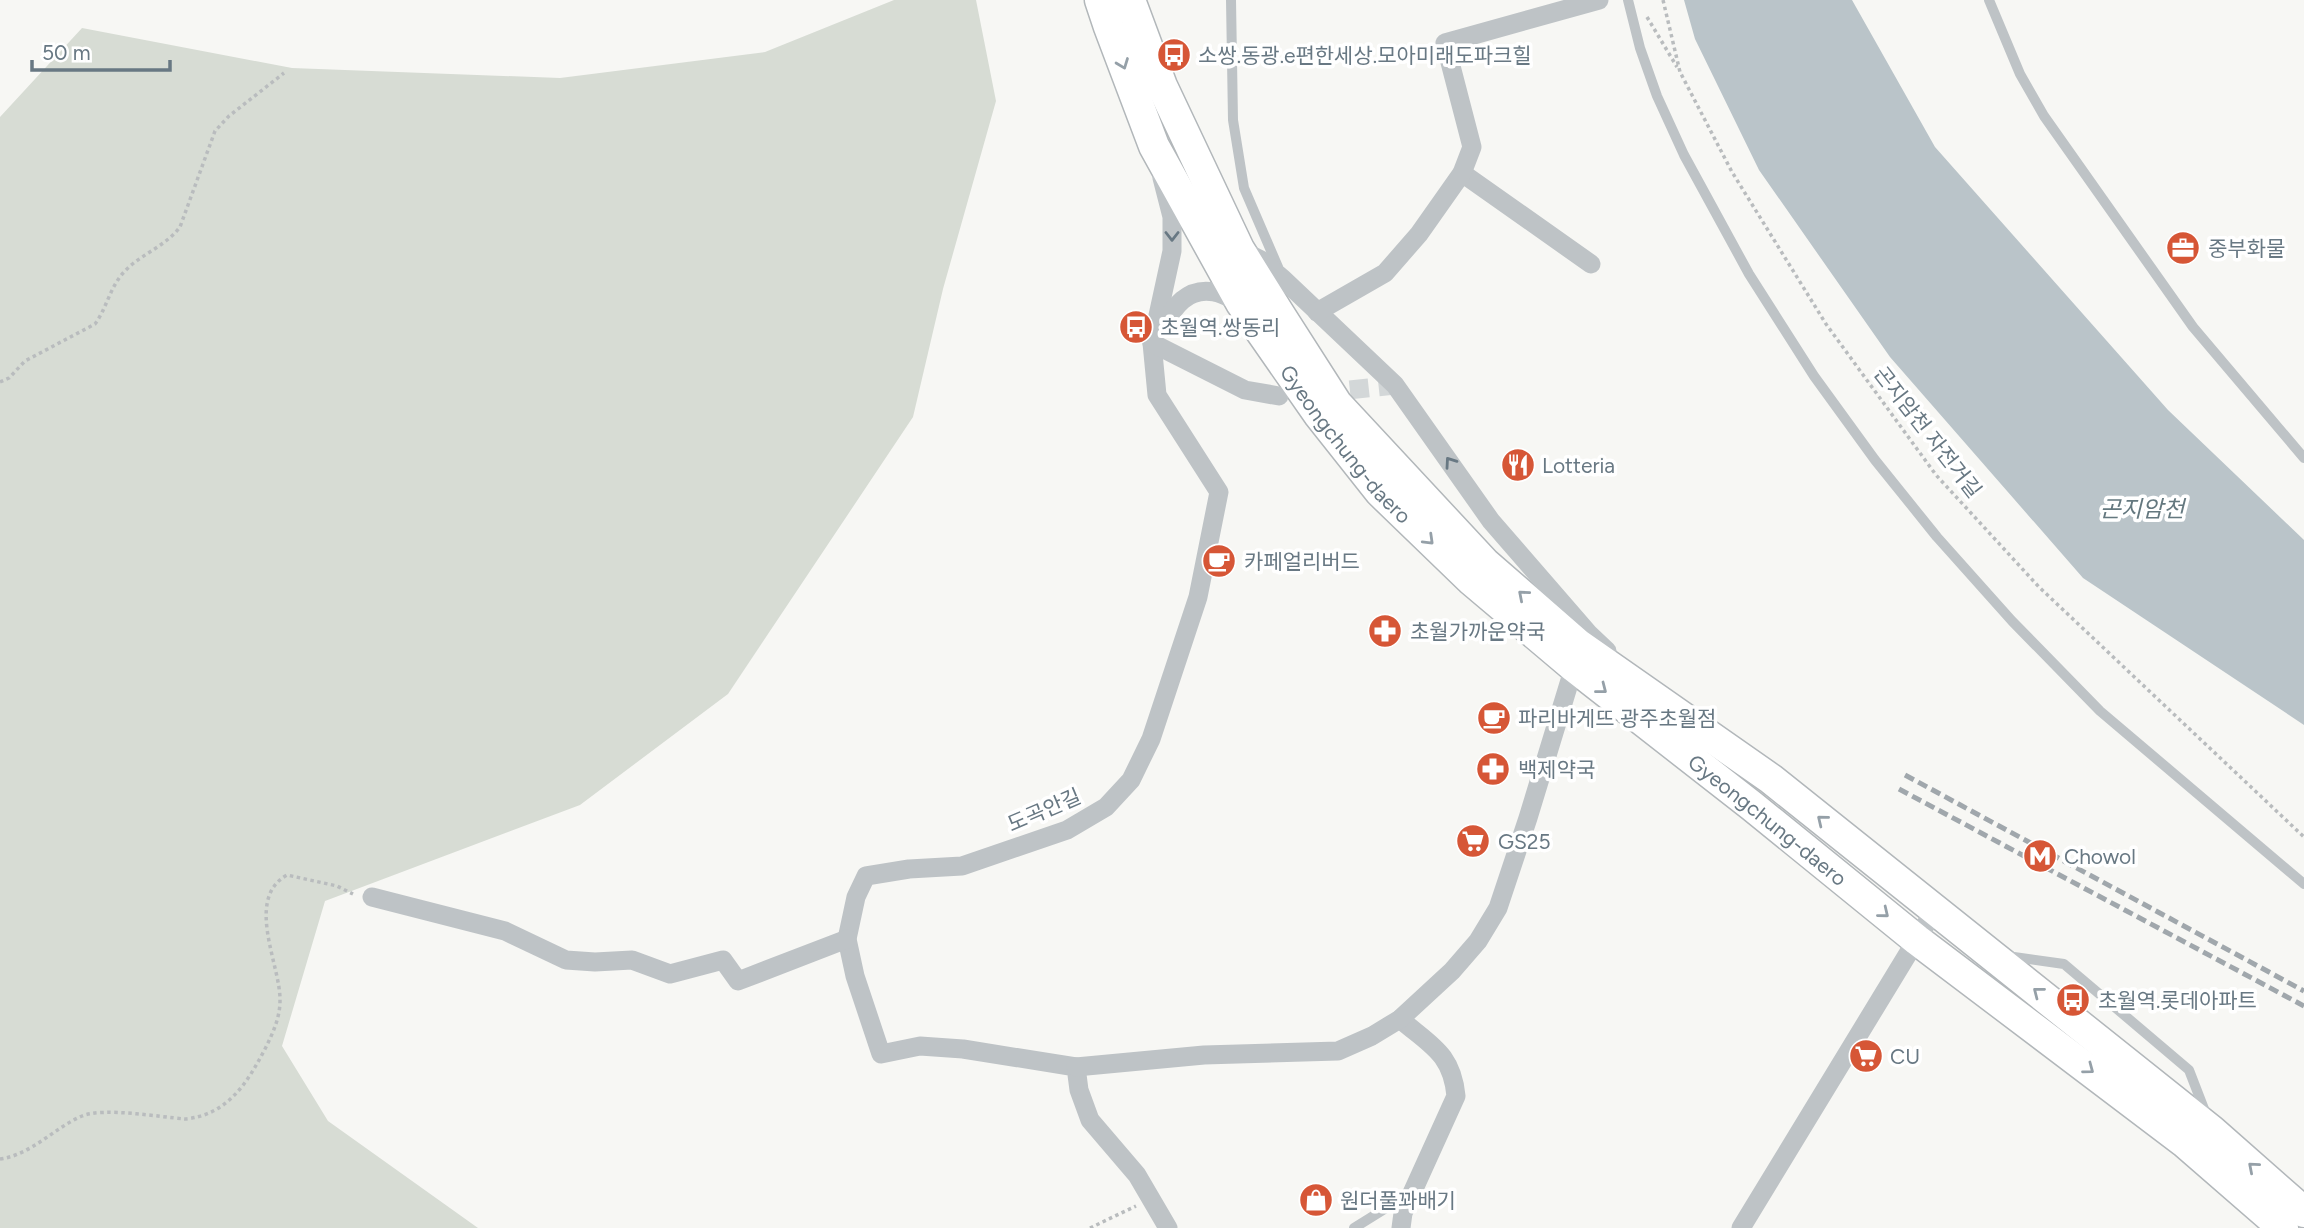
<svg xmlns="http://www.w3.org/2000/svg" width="2304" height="1228" viewBox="0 0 2304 1228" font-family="Figtree,'Noto Sans KR',sans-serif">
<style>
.green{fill:#d7dcd4}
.water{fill:#bac4c9}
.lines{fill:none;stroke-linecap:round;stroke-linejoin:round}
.street-tunnel{stroke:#d3d7d8;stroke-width:19;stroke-dasharray:19 10;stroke-linecap:butt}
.primary-casing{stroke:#b2b7ba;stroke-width:33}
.path{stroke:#b9bcbe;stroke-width:3.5;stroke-dasharray:3.5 3.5;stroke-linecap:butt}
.lane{stroke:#bec3c6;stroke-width:10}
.street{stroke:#bec3c6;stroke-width:19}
.primary{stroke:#fff;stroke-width:30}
.rail{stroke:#a0a7ac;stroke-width:5;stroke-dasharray:10 5;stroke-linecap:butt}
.oneway{stroke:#95a0a8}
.oneway2{stroke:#687883}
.labels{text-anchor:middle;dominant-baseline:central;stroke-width:7;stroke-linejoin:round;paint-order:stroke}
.poi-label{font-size:21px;fill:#687883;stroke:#fff;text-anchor:start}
.street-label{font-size:21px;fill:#687883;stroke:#fff}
.water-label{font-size:23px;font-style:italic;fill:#64787f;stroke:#fff}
</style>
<rect width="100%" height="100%" fill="#f7f7f4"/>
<polygon class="green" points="894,0 976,0 996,101 943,289 913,417 728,694 580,805 325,901 282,1046 328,1121 478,1228 0,1228 0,117 82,28 292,68 560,78 765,52"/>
<polygon class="water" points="1684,0 1852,0 1935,147 2168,410 2304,540 2304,725 2083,578 1890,357 1759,170 1695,39"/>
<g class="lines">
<polyline class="street-tunnel" points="1321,393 1395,385"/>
<g class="primary-casing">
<g id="primary">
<path id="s1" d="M1100 0 1109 27 1154 146 1241 303 1319 415 1380 492 1471 580 1574 667 1752 806 1917 940 2184 1142 2283 1228"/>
<polyline points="1130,0 1162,86 1239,249 1280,315 1337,404 1485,563 1578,644 1771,779 2212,1131 2304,1212"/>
</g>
</g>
<g class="path">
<polyline points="1663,0 1680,72 1732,172 1826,324 1936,475 2039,587 2304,837"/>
<polyline points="1647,17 1677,67"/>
<path d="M0 382 9 378 25 361 95 324C107 308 110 286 125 271 141 254 166 246 180 227L215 131 229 116 284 73"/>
<path d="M0 1159C31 1155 54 1128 82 1116 103 1107 160 1117 185 1119 228 1115 248 1082 266 1047 273 1033 280 1017 280 1001 281 966 244 899 287 875L337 886 353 894"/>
<polyline points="1090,1228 1136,1206"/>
</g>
<g class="lane">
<polyline points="1231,0 1233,120 1244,188 1278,267"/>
<polyline points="1628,0 1640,48 1657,96 1684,155 1749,274 1814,376 1875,460 1937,537 2012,621 2100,711 2304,884"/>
<polyline points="1989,0 2020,74 2044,116 2193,327 2304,458"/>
<polyline points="2007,956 2064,964 2189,1070 2206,1114"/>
<polyline points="1354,1228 1407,1195"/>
</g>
<g class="street">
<polyline points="1462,173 1591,264"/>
<polyline points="1162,178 1172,217 1172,251 1152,343 1157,395 1219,492 1198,597 1151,739 1131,780 1106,807 1067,830 962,866 909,869 866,876 856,897 847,939 855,976 881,1054 920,1046 963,1049 1076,1067 1079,1090 1090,1120 1137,1175 1168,1228"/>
<polyline points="1243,251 1261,260 1282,278 1395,385 1491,521 1589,634 1607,651"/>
<polyline points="1317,312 1385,273 1419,234 1462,173 1472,147 1445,43 1599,0"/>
<path d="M1162 327C1174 307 1187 287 1214 292 1223 293 1233 300 1241 303"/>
<polyline points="1152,343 1245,390 1279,396"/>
<polyline points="372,897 505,931 566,960 595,962 632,960 670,974 723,960 738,981 847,939"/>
<path d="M1400 1019C1430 1045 1452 1053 1456 1096L1403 1213 1401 1228"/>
<polyline points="1076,1067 1204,1055 1338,1051 1372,1036 1400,1019 1452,971 1478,941 1498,908 1528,818 1574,667"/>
<polyline points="1741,1228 1934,911"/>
</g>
<use href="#primary" class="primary"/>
<g class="rail">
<polyline points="1905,775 2304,991"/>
<polyline points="1899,789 2304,1006"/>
</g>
</g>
<defs><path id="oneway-chevron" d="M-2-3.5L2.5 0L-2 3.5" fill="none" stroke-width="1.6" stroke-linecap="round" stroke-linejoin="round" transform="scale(1.75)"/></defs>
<g class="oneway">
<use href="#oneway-chevron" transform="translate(1123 64) rotate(69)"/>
<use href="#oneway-chevron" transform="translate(1429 540) rotate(44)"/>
<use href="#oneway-chevron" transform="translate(1523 595) rotate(-139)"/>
<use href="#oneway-chevron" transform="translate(1602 689) rotate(38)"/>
<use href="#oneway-chevron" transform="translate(1822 820) rotate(-141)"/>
<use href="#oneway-chevron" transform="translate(1884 913) rotate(39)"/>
<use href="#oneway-chevron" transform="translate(2038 992) rotate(-142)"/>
<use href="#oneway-chevron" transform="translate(2089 1069) rotate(37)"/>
<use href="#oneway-chevron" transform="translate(2253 1167) rotate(-139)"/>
</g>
<g class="oneway2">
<use href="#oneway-chevron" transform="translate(1172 236) rotate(90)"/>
<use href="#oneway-chevron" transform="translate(1450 462) rotate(-125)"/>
</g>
<defs>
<g id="bus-disc" transform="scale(1.75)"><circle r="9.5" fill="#d65636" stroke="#fff"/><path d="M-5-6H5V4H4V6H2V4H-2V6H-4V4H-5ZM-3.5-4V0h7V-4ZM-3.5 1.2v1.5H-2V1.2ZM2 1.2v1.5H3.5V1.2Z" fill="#fff"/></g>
<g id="office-disc" transform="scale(1.75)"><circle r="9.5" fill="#d65636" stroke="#fff"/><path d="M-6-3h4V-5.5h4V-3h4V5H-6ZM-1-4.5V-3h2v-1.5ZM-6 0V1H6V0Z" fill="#fff"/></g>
<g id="restaurant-disc" transform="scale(1.75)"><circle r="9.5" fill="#d65636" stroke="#fff"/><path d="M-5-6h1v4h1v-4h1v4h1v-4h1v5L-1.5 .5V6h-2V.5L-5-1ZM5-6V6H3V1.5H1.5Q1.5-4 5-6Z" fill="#fff"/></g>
<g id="cafe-disc" transform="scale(1.75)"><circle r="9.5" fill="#d65636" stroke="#fff"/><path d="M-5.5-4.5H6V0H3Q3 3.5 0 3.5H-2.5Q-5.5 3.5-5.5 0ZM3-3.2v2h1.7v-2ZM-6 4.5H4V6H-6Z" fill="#fff"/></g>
<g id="pharmacy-disc" transform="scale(1.75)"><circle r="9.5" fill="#d65636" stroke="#fff"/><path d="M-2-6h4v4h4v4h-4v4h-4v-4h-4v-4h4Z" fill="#fff"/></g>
<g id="supermarket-disc" transform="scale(1.75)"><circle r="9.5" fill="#d65636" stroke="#fff"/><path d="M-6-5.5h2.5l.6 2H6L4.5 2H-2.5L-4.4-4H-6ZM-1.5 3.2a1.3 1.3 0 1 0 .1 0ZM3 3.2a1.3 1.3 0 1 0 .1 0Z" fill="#fff"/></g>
<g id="metro-disc" transform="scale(1.75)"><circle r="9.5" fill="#d65636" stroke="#fff"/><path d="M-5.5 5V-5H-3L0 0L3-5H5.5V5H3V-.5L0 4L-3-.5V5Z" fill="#fff"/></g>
<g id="shop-disc" transform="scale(1.75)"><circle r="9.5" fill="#d65636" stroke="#fff"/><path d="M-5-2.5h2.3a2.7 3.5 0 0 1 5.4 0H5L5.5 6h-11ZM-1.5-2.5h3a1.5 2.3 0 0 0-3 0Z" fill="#fff"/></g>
</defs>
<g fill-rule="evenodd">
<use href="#bus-disc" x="1174" y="55"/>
<use href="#office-disc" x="2183" y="248"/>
<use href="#bus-disc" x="1136" y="327"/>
<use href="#restaurant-disc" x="1518" y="465"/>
<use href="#cafe-disc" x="1219" y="561"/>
<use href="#pharmacy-disc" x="1385" y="631"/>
<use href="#cafe-disc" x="1494" y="718"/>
<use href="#pharmacy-disc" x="1493" y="769"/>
<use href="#supermarket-disc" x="1473" y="841"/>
<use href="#metro-disc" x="2040" y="856"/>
<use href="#bus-disc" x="2073" y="1000"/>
<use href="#supermarket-disc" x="1866" y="1056"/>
<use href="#shop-disc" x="1316" y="1200"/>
</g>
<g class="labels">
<g class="poi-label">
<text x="1198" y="55">소쌍.동광.e편한세상.모아미래도파크힐</text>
<text x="2208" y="248">중부화물</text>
<text x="1160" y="327">초월역.쌍동리</text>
<text x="1542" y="465">Lotteria</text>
<text x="1244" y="561">카페얼리버드</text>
<text x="1410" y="631">초월가까운약국</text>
<text x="1518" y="718">파리바게뜨 광주초월점</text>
<text x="1518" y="769">백제약국</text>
<text x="1498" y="841">GS25</text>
<text x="2064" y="856">Chowol</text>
<text x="2098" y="1000">초월역.롯데아파트</text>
<text x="1890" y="1056">CU</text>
<text x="1340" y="1200">원더풀꽈배기</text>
</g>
<g class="street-label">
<text transform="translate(1928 432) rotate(52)">곤지암천 자전거길</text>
<text stroke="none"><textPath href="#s1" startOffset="511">Gyeongchung-daero</textPath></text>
<text transform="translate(1044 810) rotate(-23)">도곡안길</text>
<text stroke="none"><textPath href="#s1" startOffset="1078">Gyeongchung-daero</textPath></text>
</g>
<g class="water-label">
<text x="2142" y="509">곤지암천</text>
</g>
</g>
<path d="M32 60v10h138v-10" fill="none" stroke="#687883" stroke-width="3.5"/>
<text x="42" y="60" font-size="21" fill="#687883" stroke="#ffffff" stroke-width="5" paint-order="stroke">50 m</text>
</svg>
